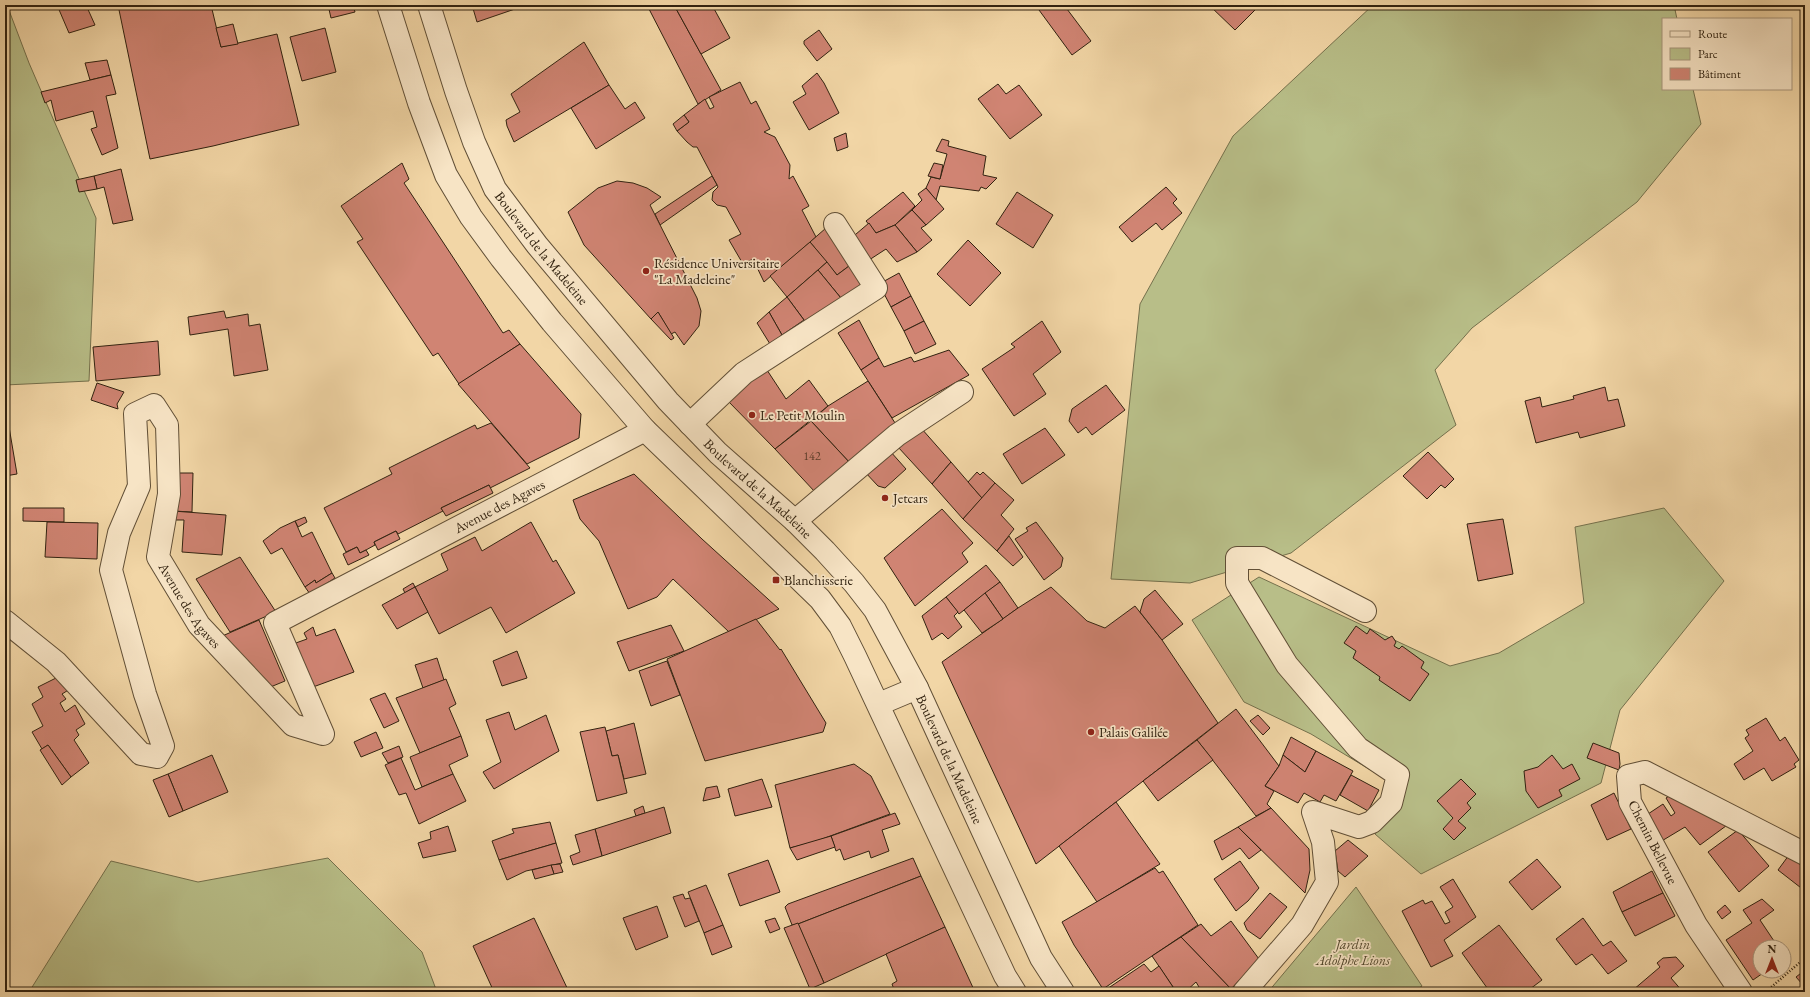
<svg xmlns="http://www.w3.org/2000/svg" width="1810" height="997" viewBox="0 0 1810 997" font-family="'EB Garamond',serif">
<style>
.green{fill:#b8be88;stroke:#74704c}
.building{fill:#d08473;stroke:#312210}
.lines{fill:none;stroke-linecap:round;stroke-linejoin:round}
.minor-casing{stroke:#614f36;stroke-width:24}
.path{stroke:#312210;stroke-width:2.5;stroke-dasharray:1 2;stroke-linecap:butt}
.minor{stroke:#f7e4c5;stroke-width:22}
.poi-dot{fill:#8f2418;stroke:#f7e4c5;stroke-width:1.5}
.labels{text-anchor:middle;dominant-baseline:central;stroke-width:3.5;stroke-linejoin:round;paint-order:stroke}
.number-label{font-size:12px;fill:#593a29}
.street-label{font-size:14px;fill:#312210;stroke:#f7e4c5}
.poi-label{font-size:14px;fill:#312210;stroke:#f7e4c5;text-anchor:start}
.park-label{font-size:14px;font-style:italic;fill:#53492e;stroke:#f7e4c5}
</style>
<rect width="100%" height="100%" fill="#f2d6a6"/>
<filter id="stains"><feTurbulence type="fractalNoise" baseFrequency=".005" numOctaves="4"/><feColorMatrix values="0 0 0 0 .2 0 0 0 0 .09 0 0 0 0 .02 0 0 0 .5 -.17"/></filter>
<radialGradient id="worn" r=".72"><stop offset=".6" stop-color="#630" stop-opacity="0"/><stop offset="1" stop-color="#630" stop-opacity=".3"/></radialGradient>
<g class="green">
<polygon points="5,5 7,5 29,63 96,218 89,381 5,385"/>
<polygon points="1373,5 1674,5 1677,19 1663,19 1663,89 1693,89 1701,124 1637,202 1472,328 1435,370 1456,425 1291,553 1190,583 1111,579 1140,304 1233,136"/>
<polygon points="1664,508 1724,581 1620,710 1601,783 1421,874 1375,834 1402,789 1311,734 1244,702 1192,620 1259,577 1450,666 1499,653 1584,603 1575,527"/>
<polygon points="328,858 422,952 437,992 29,992 111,861 198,882"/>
<polygon points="1356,887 1422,986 1413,992 1268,992"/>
</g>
<g class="building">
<polygon points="57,5 86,5 95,25 69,33"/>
<polygon points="118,5 211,5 221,47 277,34 299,125 213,146 150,159"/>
<polygon points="328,5 353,5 355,12 331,18"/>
<polygon points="472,5 514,5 515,9 477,22"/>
<polygon points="640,5 674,5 721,90 698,104 649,9"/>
<polygon points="674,5 712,5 730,38 701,54"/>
<polygon points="1046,5 1064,5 1091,41 1072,55 1039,10"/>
<polygon points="1209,5 1260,5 1235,30"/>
<polygon points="233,24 238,44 221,47 216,28"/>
<polygon points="325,28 336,72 302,81 290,37"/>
<polygon points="819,30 832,49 817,61 804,44 804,41"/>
<polygon points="584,42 609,85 514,142 507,126 506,120 520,112 511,94"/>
<polygon points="107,60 111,75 90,80 85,63"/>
<polygon points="817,73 824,83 839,113 809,130 793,102 806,94 802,86"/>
<polygon points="111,75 116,94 106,96 118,148 102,155 91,129 97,127 93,111 56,121 51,100 45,103 41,92"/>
<polygon points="740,82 751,104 756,101 770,129 764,132 775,137 790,165 789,179 793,176 809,206 802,210 816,237 764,282 753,259 743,264 729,240 741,234 726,207 717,205 712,200 713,192 718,187 717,185 697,147 693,147 687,142 677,131 689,122 684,115 705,99 710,109 714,107 709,97"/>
<polygon points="998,84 1006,94 1019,85 1042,115 1010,139 978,99"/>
<polygon points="609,85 625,109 635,102 645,118 596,149 571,108"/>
<polygon points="684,115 689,122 677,131 673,124"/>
<polygon points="846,133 848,147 837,151 834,138"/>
<polygon points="942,139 949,141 948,146 986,156 983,175 997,178 986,189 981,187 979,191 940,186 936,200 926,188 931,177 940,179 947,154 936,151"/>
<polygon points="402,163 409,179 404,183 503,333 509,330 520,344 459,384 438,353 433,356 357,242 363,239 341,206"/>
<polygon points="934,163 943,165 940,179 928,176"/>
<polygon points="121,169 133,220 113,224 104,187 97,189 94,176"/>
<polygon points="94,176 97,189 79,192 76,180"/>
<polygon points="712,176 717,185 660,225 655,214"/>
<polygon points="617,181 633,183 647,188 661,197 650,205 697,298 701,311 699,326 684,345 675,332 671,334 658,312 651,319 584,245 568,212 598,188"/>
<polygon points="1166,187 1177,199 1173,203 1182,213 1162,230 1156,223 1132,242 1119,227"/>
<polygon points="926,188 944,209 926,225 912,210 922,200 918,194"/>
<polygon points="903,192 915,206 895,225 876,233 866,221"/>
<polygon points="1017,192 1053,215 1033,248 996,224"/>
<polygon points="912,210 926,225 921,228 932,240 917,252 895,225"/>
<polygon points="869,223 876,233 895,225 917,252 897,262 886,249 866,262 849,240"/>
<polygon points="826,228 853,263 837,275 810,242"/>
<polygon points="968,240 1001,273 970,306 937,274"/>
<polygon points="810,242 827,262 787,297 770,276"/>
<polygon points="827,262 837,275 853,263 870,288 845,303 818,270"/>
<polygon points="818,270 845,303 807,324 787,297"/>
<polygon points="899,273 911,296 891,307 879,284"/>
<polygon points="911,296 924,321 904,331 891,307"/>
<polygon points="787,297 804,320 782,335 769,312"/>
<polygon points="224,311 226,318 248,314 249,326 260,324 268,370 234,376 228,329 190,335 188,317"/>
<polygon points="658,312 674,338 671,340 651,319"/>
<polygon points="769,312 782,335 770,344 757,323"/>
<polygon points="859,320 879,358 861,370 838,333"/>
<polygon points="924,321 936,344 915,354 904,331"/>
<polygon points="1042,321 1061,352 1033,374 1046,394 1014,416 982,369 1015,347 1011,344"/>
<polygon points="158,341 160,375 96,381 93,347"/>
<polygon points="520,344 581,414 579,438 527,464 458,384"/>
<polygon points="949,350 969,375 892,418 861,370 879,358 884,367 911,357 914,362"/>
<polygon points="765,367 786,399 809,380 828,406 775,449 727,400"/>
<polygon points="868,381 897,426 850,463 811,421 828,406"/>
<polygon points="97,383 124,392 117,404 118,409 91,400"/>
<polygon points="1106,385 1125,410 1092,435 1086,427 1078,433 1069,421 1072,409"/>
<polygon points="1605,387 1608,401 1618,399 1625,426 1580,438 1578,432 1536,443 1525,401 1540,397 1542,407 1574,399 1573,396"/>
<polygon points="7,415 17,474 5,476 5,416"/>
<polygon points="811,421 850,463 815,492 775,449"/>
<polygon points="491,423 530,468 490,488 489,485 441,508 443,511 398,534 396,531 374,542 375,545 366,550 360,553 357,547 346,552 324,508 392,474 389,468 475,425 477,429"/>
<polygon points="921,428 951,462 932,484 898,447"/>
<polygon points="1045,428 1065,455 1022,484 1003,454"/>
<polygon points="890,451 906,469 885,488 878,486 864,471"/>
<polygon points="1428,452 1454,479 1445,488 1441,485 1427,499 1403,476"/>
<polygon points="951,462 982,498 963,519 932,484"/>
<polygon points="977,472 980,475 983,472 995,483 982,498 968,482"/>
<polygon points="177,473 193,473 192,512 173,511"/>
<polygon points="634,474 702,539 779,609 729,632 673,579 657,597 628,609 599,541 580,519 573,500"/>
<polygon points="995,483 1014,500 1001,515 1014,529 997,551 963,519"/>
<polygon points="489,485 493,493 446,516 441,508"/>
<polygon points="23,508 64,508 64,522 23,521"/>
<polygon points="942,509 973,543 962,553 968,562 915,606 884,558"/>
<polygon points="173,511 226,515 222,555 182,552 184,520 171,520"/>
<polygon points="305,517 307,522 298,527 295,521"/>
<polygon points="1503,519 1513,574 1478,581 1467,524"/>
<polygon points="295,521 302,537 312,532 332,573 316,583 315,580 305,587 282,548 271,554 263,541 280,528"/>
<polygon points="47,522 98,523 97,559 45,557"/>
<polygon points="531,522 553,562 556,560 575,593 506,633 491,607 439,634 415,587 448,570 441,554 475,537 482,551"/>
<polygon points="1036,522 1063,558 1061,567 1044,580 1015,539 1028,531 1026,528"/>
<polygon points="396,531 400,539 378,550 374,542"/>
<polygon points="1009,536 1023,557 1013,566 997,551"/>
<polygon points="357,547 360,553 366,550 369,555 348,565 343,554"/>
<polygon points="240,557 276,612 230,632 196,579"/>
<polygon points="986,565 1000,582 959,614 946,597"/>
<polygon points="332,573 335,578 310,594 305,587 315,580 316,583"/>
<polygon points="1000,582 1018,608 1003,619 985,593"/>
<polygon points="413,583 415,587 405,593 403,589"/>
<polygon points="415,587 428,612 397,629 382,605"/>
<polygon points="1051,587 1087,621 1105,628 1135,606 1162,640 1218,723 1036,864 942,662 1018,608"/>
<polygon points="1155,590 1183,624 1162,640 1140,612 1144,599"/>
<polygon points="985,593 1003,619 982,633 964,610"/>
<polygon points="946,597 958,612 954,616 962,627 948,639 942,633 932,640 922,616"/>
<polygon points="756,619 780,650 781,649 826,723 823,732 705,761 667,659"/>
<polygon points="259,620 285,681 268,688 220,637"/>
<polygon points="671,625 684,651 629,671 617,642"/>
<polygon points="1356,626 1367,634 1370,629 1385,640 1392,636 1396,642 1394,646 1399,649 1402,646 1424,662 1421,668 1429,674 1410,701 1379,680 1380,677 1353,658 1356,651 1344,643"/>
<polygon points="313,627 316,636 335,629 354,672 313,687 293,644 307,639 304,633"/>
<polygon points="517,651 527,678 502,686 493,661"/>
<polygon points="437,658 444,680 423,688 415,665"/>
<polygon points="667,661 680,695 651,706 639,671"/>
<polygon points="58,677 70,689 62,694 66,699 60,703 65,712 75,705 85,724 76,730 79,735 74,740 89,763 71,777 48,745 42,749 32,732 43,726 32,704 43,697 38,687"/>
<polygon points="446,679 456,704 449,708 461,736 420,753 396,698"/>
<polygon points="385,693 399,721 384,728 370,699"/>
<polygon points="1236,709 1279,766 1265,786 1274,791 1267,804 1271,808 1256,816 1197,740"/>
<polygon points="509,712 515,730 546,715 559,751 494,789 483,772 501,762 486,720"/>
<polygon points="1258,715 1270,728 1263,735 1250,721"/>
<polygon points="1766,718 1780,741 1785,737 1799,760 1794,764 1796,767 1772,781 1764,768 1744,780 1734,764 1753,751 1745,738 1749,735 1746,730"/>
<polygon points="634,723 646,774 624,779 618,755 612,756 606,731"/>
<polygon points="605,727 612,756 618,755 627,793 597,801 580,732"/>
<polygon points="376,732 383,748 361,757 354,742"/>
<polygon points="461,736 468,756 449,765 453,774 422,787 410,757"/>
<polygon points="1291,737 1316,751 1305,772 1283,755"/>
<polygon points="1197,740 1213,760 1158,801 1143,781"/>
<polygon points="1593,743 1619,753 1620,764 1619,770 1587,758"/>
<polygon points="48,745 71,777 62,785 40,750"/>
<polygon points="399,746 403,757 388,763 382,753"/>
<polygon points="1316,751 1353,771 1336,801 1324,795 1320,802 1304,793 1298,803 1265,786 1279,766 1283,755 1305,772"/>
<polygon points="212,755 228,792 183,811 168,774"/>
<polygon points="1552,755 1563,769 1572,764 1580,779 1559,790 1562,796 1538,808 1526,791 1524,771 1538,767"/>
<polygon points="401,758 415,790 453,774 466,801 419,824 406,793 399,795 385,765"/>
<polygon points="854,764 871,776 890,814 814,842 790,848 775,785"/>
<polygon points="168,774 183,811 169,817 153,780"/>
<polygon points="1351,775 1379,790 1368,811 1340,795"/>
<polygon points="762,779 772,807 735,816 728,789"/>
<polygon points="1461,779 1476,794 1467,803 1471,808 1458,821 1466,828 1454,840 1443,829 1453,818 1437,801"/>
<polygon points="717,786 720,797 703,801 706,788"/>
<polygon points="1614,793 1631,829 1607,840 1591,805"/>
<polygon points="1672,794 1730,823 1700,845 1685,827 1660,842 1648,814 1663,804 1671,816 1675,813 1666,798"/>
<polygon points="1116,802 1160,864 1097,902 1059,846"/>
<polygon points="643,806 645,813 636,816 634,810"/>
<polygon points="664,807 671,833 602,856 595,829"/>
<polygon points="1271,808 1309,849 1310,870 1305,893 1238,827"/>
<polygon points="895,813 900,824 882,830 889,851 871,858 869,851 844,860 840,849 836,851 831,836"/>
<polygon points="550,822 556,843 499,860 492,841 514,833 512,829"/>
<polygon points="448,826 456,851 423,858 418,843 431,839 430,832"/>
<polygon points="1238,827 1261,850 1249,859 1240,848 1222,860 1214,841"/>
<polygon points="595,829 602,856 573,865 570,856 580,852 575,835"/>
<polygon points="1738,830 1769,866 1739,892 1708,852"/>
<polygon points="831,836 835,847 797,860 790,848"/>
<polygon points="1348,840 1368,856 1345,877 1338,871 1335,851"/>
<polygon points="556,843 562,863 526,871 507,880 499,860"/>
<polygon points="1789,855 1805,868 1805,891 1778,870"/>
<polygon points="913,858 921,876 798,924 792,925 785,907 788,904"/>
<polygon points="1537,859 1561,887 1532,910 1509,882"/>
<polygon points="768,860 780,892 740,906 728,874"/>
<polygon points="1240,861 1259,888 1248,901 1236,911 1214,879"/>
<polygon points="560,864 563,872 554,874 551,865"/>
<polygon points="551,865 554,874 535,879 532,870"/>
<polygon points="1155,868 1159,873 1163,871 1198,925 1103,989 1074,945 1062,922"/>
<polygon points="1652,871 1663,893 1622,912 1613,892"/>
<polygon points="921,876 945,927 824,983 798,924"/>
<polygon points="1453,879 1476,917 1444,940 1453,956 1431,967 1402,911 1423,900 1425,904 1432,901 1445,924 1450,922 1445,912 1453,907 1440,887"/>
<polygon points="706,885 723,925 704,933 688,892"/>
<polygon points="1270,893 1287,907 1260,939 1247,930 1244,923"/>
<polygon points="1663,893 1675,916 1635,936 1622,912"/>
<polygon points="683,894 685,899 690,898 699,921 685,927 673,897"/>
<polygon points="1762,899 1774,910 1760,920 1778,947 1760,947 1760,971 1766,971 1753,980 1726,940 1752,923 1743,910"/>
<polygon points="1725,905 1731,912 1722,919 1717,912"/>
<polygon points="657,906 668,937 636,950 623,918"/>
<polygon points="534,918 569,992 494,992 473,946"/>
<polygon points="775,918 780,929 770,933 765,921"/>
<polygon points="1583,918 1603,946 1611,941 1627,961 1608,974 1592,954 1576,965 1556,939"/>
<polygon points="1231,921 1259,959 1231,989 1181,937 1201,924 1211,936"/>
<polygon points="798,923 824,983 810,989 784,928"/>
<polygon points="723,925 732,947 712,955 704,933"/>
<polygon points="1499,925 1542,980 1526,992 1490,992 1462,953"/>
<polygon points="945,927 975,992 895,992 892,984 897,981 886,954"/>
<polygon points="1181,937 1231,989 1228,992 1194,992 1199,987 1196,982 1185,992 1177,992 1173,987 1152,956"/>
<polygon points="1676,957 1684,966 1671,978 1683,992 1634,992 1633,990 1660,967 1657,963 1663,958"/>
<polygon points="1144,964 1151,972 1159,966 1173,987 1165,991 1166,992 1104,991"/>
<polygon points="1805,970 1805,992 1794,992 1803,985 1796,977"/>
</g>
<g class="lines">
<g class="minor-casing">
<g id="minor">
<polyline points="388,5 419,103 446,175 471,217 501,258 552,322 645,430 820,599 840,626 855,656 1005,976 1015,992"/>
<path id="s1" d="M429 5 456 91 474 142 495 189 537 245 668 401 718 453 795 521 825 551 854 583 875 610 917 688 1041 958 1063 992"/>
<polyline points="690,424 744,373 876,288 835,224"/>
<polyline points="795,521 897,435 962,392"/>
<path id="s2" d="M5 621 56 662 141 754 157 757 163 746 145 694 111 570 119 533 139 486 135 414 154 405 167 425 169 494 158 557 199 625 293 725 323 734 275 623 645 430"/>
<polyline points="879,704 917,688"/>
<polyline points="1244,992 1302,925 1327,882 1323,842 1313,812 1359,827 1372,822 1391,803 1398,775 1358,748 1287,665 1237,583 1237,558 1262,558 1365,611"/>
<polyline points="1741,992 1696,925 1630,802 1628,776 1645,772 1805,854"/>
</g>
</g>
<polyline class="path" points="1769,989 1805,958"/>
<use href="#minor" class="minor"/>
</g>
<g class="poi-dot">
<circle cx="646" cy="271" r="4"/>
<circle cx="752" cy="415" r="4"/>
<circle cx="885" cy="498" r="4"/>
<rect x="772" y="576" width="8" height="8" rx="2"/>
<circle cx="1091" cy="732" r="4"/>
</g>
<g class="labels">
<g class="number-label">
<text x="812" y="456">142</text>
</g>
<g class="street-label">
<text stroke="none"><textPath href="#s1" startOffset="271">Boulevard de la Madeleine</textPath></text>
<text stroke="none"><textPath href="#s1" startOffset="595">Boulevard de la Madeleine</textPath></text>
<text stroke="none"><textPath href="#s2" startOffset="1364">Avenue des Agaves</textPath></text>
<text stroke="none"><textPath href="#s2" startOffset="800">Avenue des Agaves</textPath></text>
<text stroke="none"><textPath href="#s1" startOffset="931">Boulevard de la Madeleine</textPath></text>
<text transform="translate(1653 842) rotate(63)">Chemin Bellevue</text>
</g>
<g class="poi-label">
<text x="654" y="263">Résidence Universitaire<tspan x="654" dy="16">"La Madeleine"</tspan></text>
<text x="760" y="415">Le Petit Moulin</text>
<text x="893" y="498">Jetcars</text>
<text x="784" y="580">Blanchisserie</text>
<text x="1099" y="732">Palais Galilée</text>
</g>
<g class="park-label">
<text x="1353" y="944">Jardin<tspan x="1353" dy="16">Adolphe Lions</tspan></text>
</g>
</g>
<rect width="1810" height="997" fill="none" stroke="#f2d6a6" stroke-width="20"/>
<rect x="6" y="6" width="1798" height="985" fill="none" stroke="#312210" stroke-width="2"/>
<rect x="10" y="10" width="1790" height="977" fill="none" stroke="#312210"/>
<rect x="1662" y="18" width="130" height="72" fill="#f7e4c5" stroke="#a8967d"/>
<rect x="1670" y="31" width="20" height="6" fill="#f7e4c5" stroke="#a8967d"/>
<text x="1698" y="38" font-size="12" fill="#312210">Route</text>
<rect x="1670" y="48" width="20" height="12" fill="#b8be88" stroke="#a8967d"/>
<text x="1698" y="58" font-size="12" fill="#312210">Parc</text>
<rect x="1670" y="68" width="20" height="12" fill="#d08473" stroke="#a8967d"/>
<text x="1698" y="78" font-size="12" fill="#312210">Bâtiment</text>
<g transform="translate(1772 959)"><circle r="19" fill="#f7e4c5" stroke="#a8967d"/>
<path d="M0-3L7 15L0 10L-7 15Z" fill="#8f2418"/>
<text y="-6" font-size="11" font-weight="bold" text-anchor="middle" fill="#312210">N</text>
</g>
<rect width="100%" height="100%" filter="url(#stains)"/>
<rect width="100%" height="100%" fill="url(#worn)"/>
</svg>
